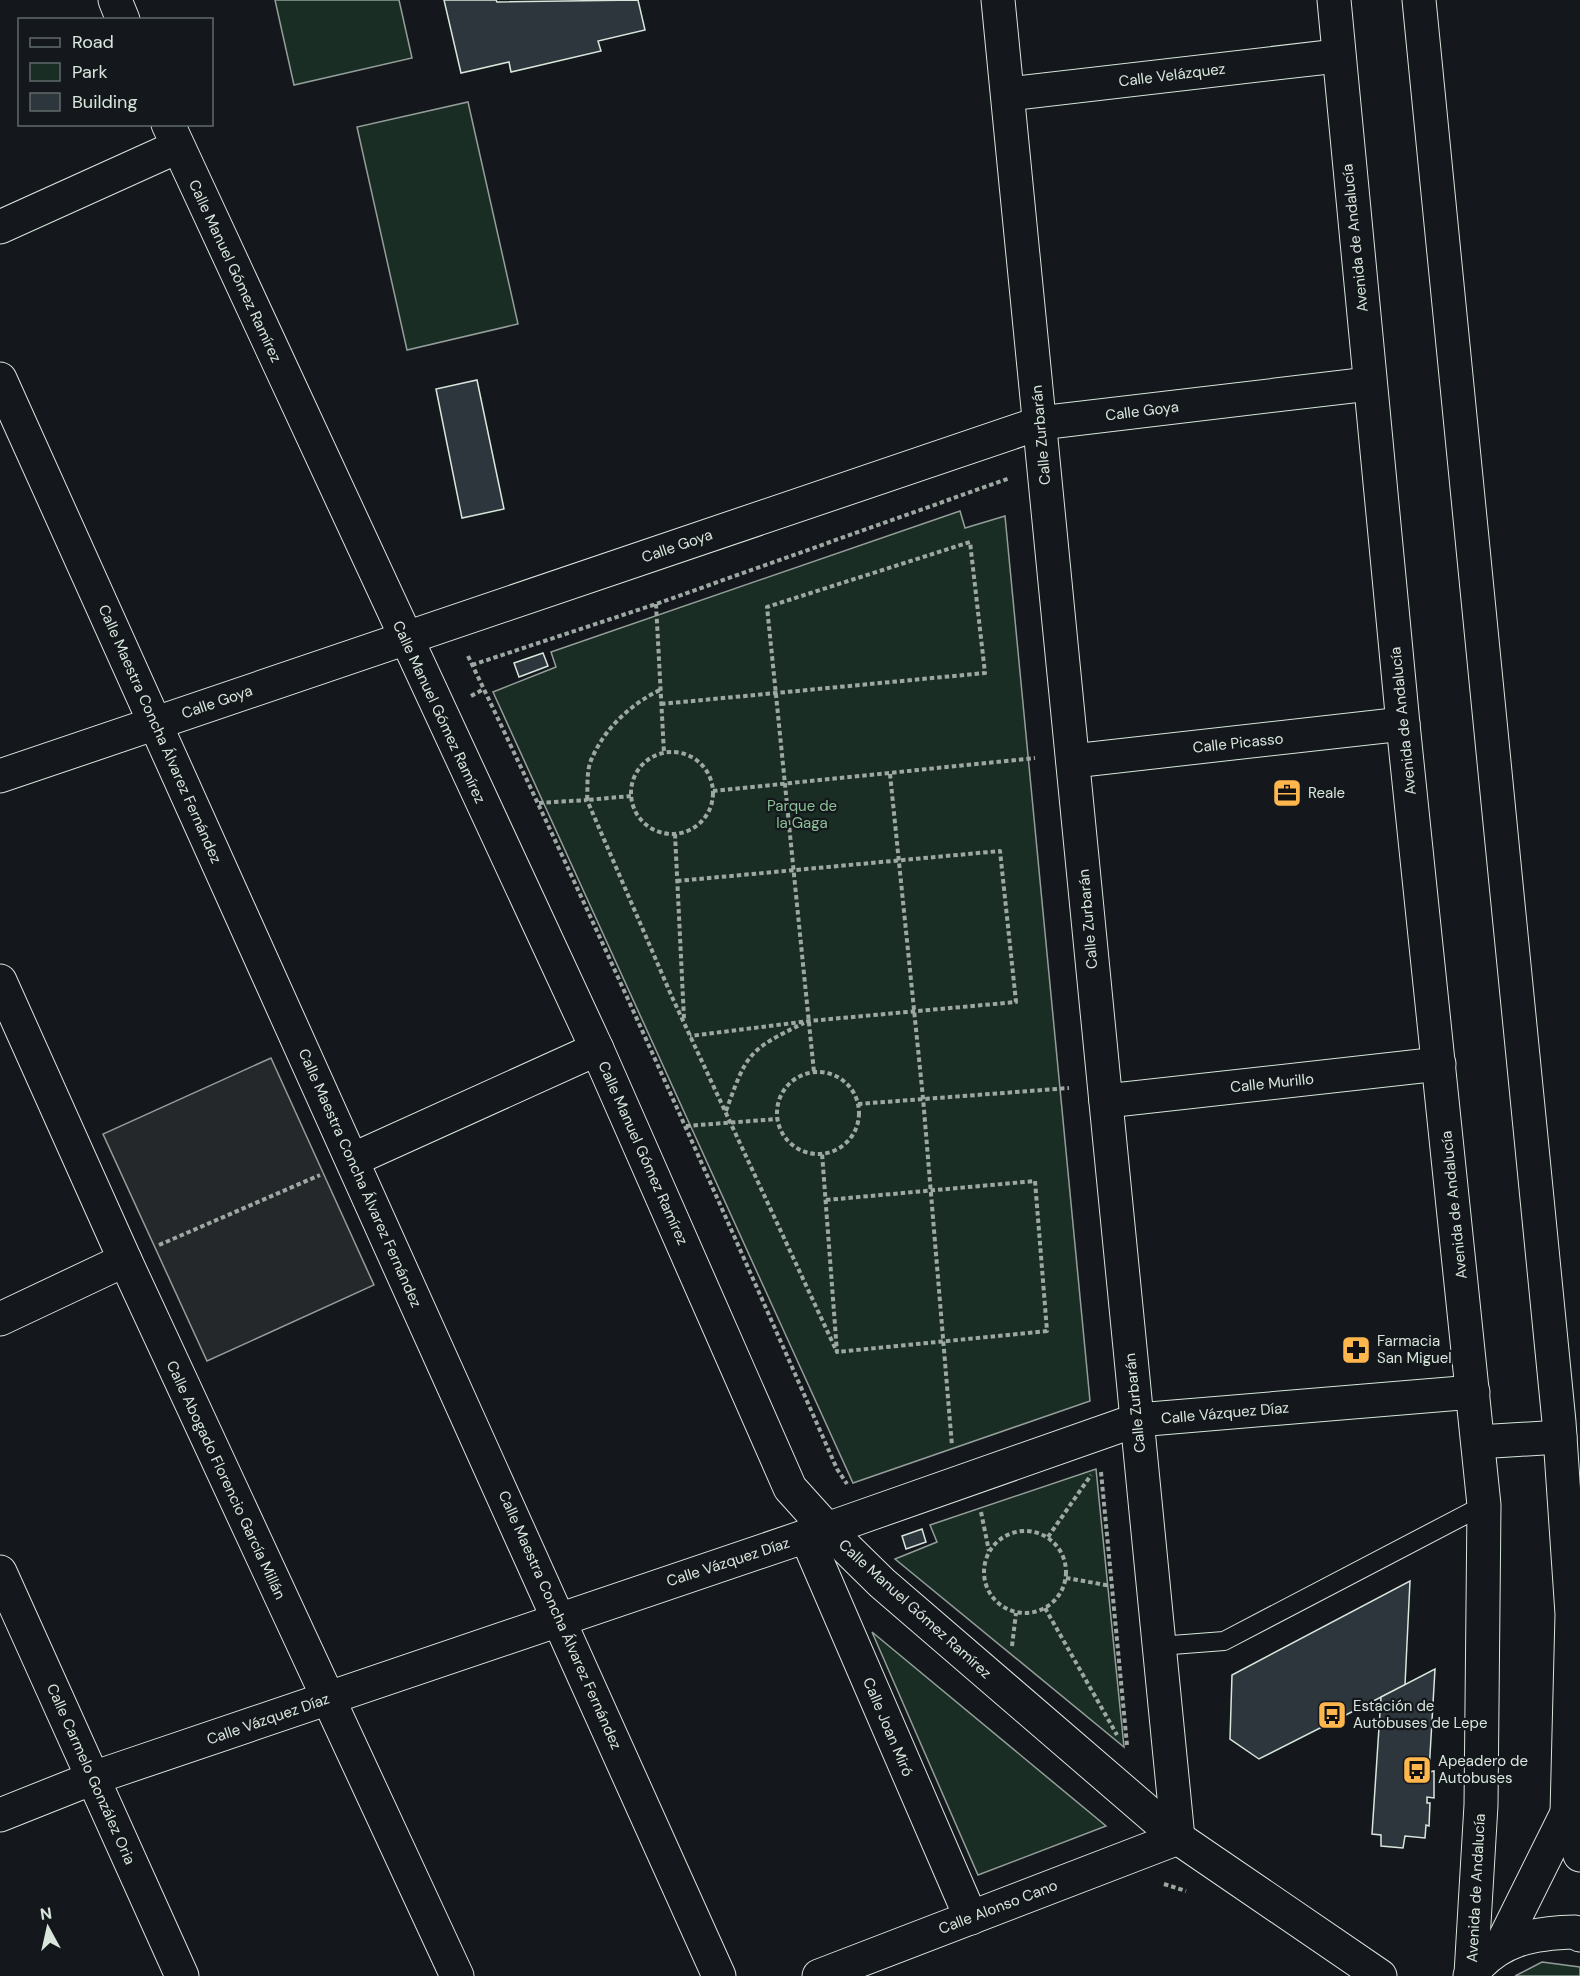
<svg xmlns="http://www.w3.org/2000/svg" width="1580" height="1976" viewBox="0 0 1580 1976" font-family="'DM Sans',sans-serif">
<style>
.green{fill:#1a2d24;stroke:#939e99;stroke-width:1.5}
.parking{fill:#24282b;stroke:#939e99;stroke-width:1.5}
.building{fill:#2c363c;stroke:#d8e6dc;stroke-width:1.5}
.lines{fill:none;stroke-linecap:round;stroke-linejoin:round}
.lane-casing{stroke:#d8e6dc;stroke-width:20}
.street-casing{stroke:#d8e6dc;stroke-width:35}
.secondary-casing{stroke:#d8e6dc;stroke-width:35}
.highway-casing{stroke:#d8e6dc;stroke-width:35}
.path{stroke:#9da8a2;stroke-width:4;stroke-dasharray:4.5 3;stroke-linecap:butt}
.lane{stroke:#14181c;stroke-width:18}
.street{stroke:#14181c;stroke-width:33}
.secondary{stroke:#14181c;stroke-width:33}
.highway{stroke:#14181c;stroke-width:33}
.labels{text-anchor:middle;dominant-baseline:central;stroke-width:4.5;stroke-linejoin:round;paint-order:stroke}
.street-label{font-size:15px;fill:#d8e6dc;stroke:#14181c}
.poi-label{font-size:15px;fill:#d8e6dc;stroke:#14181c;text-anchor:start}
.park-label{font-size:15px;fill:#8ac095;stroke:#14181c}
</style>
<rect width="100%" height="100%" fill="#14181c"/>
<g class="green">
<polygon points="275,0 399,0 412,58 294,85"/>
<polygon points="468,102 518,324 407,350 357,127"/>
<polygon points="960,511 965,528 1005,516 1090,1401 853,1483 493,692 556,667 551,652"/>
<polygon points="1096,1469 1124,1747 895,1559 937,1542 930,1525"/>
<polygon points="872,1632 1106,1826 978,1875"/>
<polygon points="1542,1962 1580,1967 1580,1976 1515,1976"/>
</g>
<polygon class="parking" points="271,1058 374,1285 207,1361 103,1134"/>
<g class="building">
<polygon points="444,0 496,0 497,2 638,0 645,30 598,41 601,51 511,72 509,62 461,73"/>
<polygon points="477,380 504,509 462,518 436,389"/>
<polygon points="543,653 548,666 519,677 514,663"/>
<polygon points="922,1529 926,1542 906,1549 902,1536"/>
<polygon points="1410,1581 1405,1685 1259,1759 1230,1739 1232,1675"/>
<polygon points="1435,1669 1429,1772 1434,1771 1434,1798 1427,1797 1427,1803 1430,1803 1429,1826 1426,1825 1425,1838 1405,1836 1403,1848 1381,1846 1381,1835 1372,1834 1381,1697"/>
</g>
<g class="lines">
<g class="lane-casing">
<polyline id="lane" points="1159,1646 1224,1641 1484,1505"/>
</g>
<g class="street-casing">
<g id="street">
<polyline points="1008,94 1337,56"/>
<polyline points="0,227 177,147"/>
<polyline points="0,379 719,1976"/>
<polyline points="1073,761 1403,724"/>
<polyline points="0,776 1040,423 1369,384"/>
<polyline points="0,981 125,1260 457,1976"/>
<polyline points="1106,1101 1439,1064"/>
<polyline points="352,1160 597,1049"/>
<polyline points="0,1319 125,1260"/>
<polyline points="806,1536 971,1918"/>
<polyline points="0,1572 182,1976"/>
<polyline points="0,1815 93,1778 827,1529 1137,1420 1473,1392"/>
<polyline points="819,1976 1178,1838 998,0"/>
</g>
</g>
<g class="secondary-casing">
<g id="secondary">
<polyline points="115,0 123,20"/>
<polyline points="1334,0 1403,724 1484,1505 1481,1805 1471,1974"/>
<polyline points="168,124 597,1049 790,1488 827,1529 882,1583 1178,1838 1380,1976"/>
<polyline points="1478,1442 1560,1437"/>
</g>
</g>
<g class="highway-casing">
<g id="highway">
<polyline points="1419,0 1559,1422 1572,1614 1567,1813 1580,1855"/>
<polyline points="1501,1946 1567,1813"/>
<path d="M1470 1976C1497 1939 1533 1933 1575 1932L1580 1935"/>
</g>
</g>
<g class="path">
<polyline points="656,604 664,753"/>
<path d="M468 656C597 924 717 1197 837 1469L847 1484"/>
<polyline points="472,665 656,604 1010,478"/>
<polyline points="471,696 484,689"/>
<path d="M661 704 985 673 970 542 767 607C783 762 798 917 814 1072"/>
<circle cx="672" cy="793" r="41"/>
<polyline points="890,774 923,1098 952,1446"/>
<polyline points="713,791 1035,758"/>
<path d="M631 796 587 800C588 787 586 770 592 758 605 728 631 704 660 690"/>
<polyline points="539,803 587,800 672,997 837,1352 822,1153"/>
<polyline points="675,834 684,1019"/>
<polyline points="677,881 1000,851 1016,1002 809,1021 690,1036"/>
<circle cx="818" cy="1113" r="41"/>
<polyline points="858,1104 1069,1088"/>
<path d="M726 1111C747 1053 748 1050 804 1023"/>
<polyline points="686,1126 777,1119"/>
<polyline points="826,1200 1035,1181 1047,1331 837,1352"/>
<polyline points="159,1245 320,1175"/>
<polyline points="1101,1472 1127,1745"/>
<polyline points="981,1512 989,1551"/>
<circle cx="1025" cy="1572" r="41"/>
<polyline points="1048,1537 1091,1475"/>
<polyline points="1066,1578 1112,1586"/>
<polyline points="1045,1608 1117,1735"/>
<polyline points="1012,1646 1016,1613"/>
<polyline points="1164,1884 1186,1891"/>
</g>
<use href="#lane" class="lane"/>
<use href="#street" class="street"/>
<use href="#secondary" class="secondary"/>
<use href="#highway" class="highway"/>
</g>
<defs>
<g id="office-square" transform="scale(1.5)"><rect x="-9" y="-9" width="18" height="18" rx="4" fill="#ffb74d" stroke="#14181c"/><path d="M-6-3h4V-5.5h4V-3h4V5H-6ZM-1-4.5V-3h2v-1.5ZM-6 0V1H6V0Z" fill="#111"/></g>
<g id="pharmacy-square" transform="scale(1.5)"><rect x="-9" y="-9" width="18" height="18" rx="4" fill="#ffb74d" stroke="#14181c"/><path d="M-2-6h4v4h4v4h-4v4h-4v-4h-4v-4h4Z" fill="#111"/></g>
<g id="bus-square" transform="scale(1.5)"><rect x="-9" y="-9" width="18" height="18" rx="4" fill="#ffb74d" stroke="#14181c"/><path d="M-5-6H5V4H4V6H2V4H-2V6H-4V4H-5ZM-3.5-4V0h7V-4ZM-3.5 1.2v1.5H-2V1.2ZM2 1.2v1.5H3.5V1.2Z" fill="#111"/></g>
</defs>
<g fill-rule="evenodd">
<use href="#office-square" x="1287" y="793"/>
<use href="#pharmacy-square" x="1356" y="1350"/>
<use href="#bus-square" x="1332" y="1715"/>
<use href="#bus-square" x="1417" y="1770"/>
</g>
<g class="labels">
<g class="street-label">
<text transform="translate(1172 75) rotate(-7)">Calle Velázquez</text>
<text transform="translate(1355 238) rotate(-96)">Avenida de Andalucía</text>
<text transform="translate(235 271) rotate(65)">Calle Manuel Gómez Ramírez</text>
<text transform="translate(1142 411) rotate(-7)">Calle Goya</text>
<text transform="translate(1041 435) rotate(-95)">Calle Zurbarán</text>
<text transform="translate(677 546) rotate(-19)">Calle Goya</text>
<text transform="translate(217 702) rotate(-19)">Calle Goya</text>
<text transform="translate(439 712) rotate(65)">Calle Manuel Gómez Ramírez</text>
<text transform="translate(1403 721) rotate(-96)">Avenida de Andalucía</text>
<text transform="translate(160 734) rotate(66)">Calle Maestra Concha Álvarez Fernández</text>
<text transform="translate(1238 743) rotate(-6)">Calle Picasso</text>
<text transform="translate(1088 919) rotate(-95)">Calle Zurbarán</text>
<text transform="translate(1272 1083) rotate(-6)">Calle Murillo</text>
<text transform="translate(643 1153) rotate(66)">Calle Manuel Gómez Ramírez</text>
<text transform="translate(360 1178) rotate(66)">Calle Maestra Concha Álvarez Fernández</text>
<text transform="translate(1454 1205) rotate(-96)">Avenida de Andalucía</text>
<text transform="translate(1135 1403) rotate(-96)">Calle Zurbarán</text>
<text transform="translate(1225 1413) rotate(-5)">Calle Vázquez Díaz</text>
<text transform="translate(226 1480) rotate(65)">Calle Abogado Florencio García Millán</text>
<text transform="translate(728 1562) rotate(-18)">Calle Vázquez Díaz</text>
<text transform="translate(915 1609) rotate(42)">Calle Manuel Gómez Ramírez</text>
<text transform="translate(560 1620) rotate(66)">Calle Maestra Concha Álvarez Fernández</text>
<text transform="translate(268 1719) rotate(-19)">Calle Vázquez Díaz</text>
<text transform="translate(888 1727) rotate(67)">Calle Joan Miró</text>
<text transform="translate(91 1774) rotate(66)">Calle Carmelo González Oria</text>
<text transform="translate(1476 1888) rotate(-87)">Avenida de Andalucía</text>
<text transform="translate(998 1907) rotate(-21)">Calle Alonso Cano</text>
</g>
<g class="poi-label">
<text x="1308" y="793">Reale</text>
<text x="1377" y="1341">Farmacia<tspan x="1377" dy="17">San Miguel</tspan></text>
<text x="1353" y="1706">Estación de<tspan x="1353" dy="17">Autobuses de Lepe</tspan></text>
<text x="1438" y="1761">Apeadero de<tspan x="1438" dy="17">Autobuses</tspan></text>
</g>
<g class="park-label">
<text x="802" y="806">Parque de<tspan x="802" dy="17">la Gaga</tspan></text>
</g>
</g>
<rect x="18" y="18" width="195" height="108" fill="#14181c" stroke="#626a69" stroke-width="1.5"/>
<rect x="30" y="38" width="30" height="9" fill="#14181c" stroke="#626a69" stroke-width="1.5"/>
<text x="72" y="48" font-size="18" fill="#d8e6dc">Road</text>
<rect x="30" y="63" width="30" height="18" fill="#1a2d24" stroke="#626a69" stroke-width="1.5"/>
<text x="72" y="78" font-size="18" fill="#d8e6dc">Park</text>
<rect x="30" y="93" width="30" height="18" fill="#2c363c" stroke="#626a69" stroke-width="1.5"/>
<text x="72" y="108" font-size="18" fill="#d8e6dc">Building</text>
<g transform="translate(48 1928) rotate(352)" stroke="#14181c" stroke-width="4.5" paint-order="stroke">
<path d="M0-4.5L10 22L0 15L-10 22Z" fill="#d8e6dc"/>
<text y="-9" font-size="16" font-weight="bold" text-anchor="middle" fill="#d8e6dc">N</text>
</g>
</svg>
